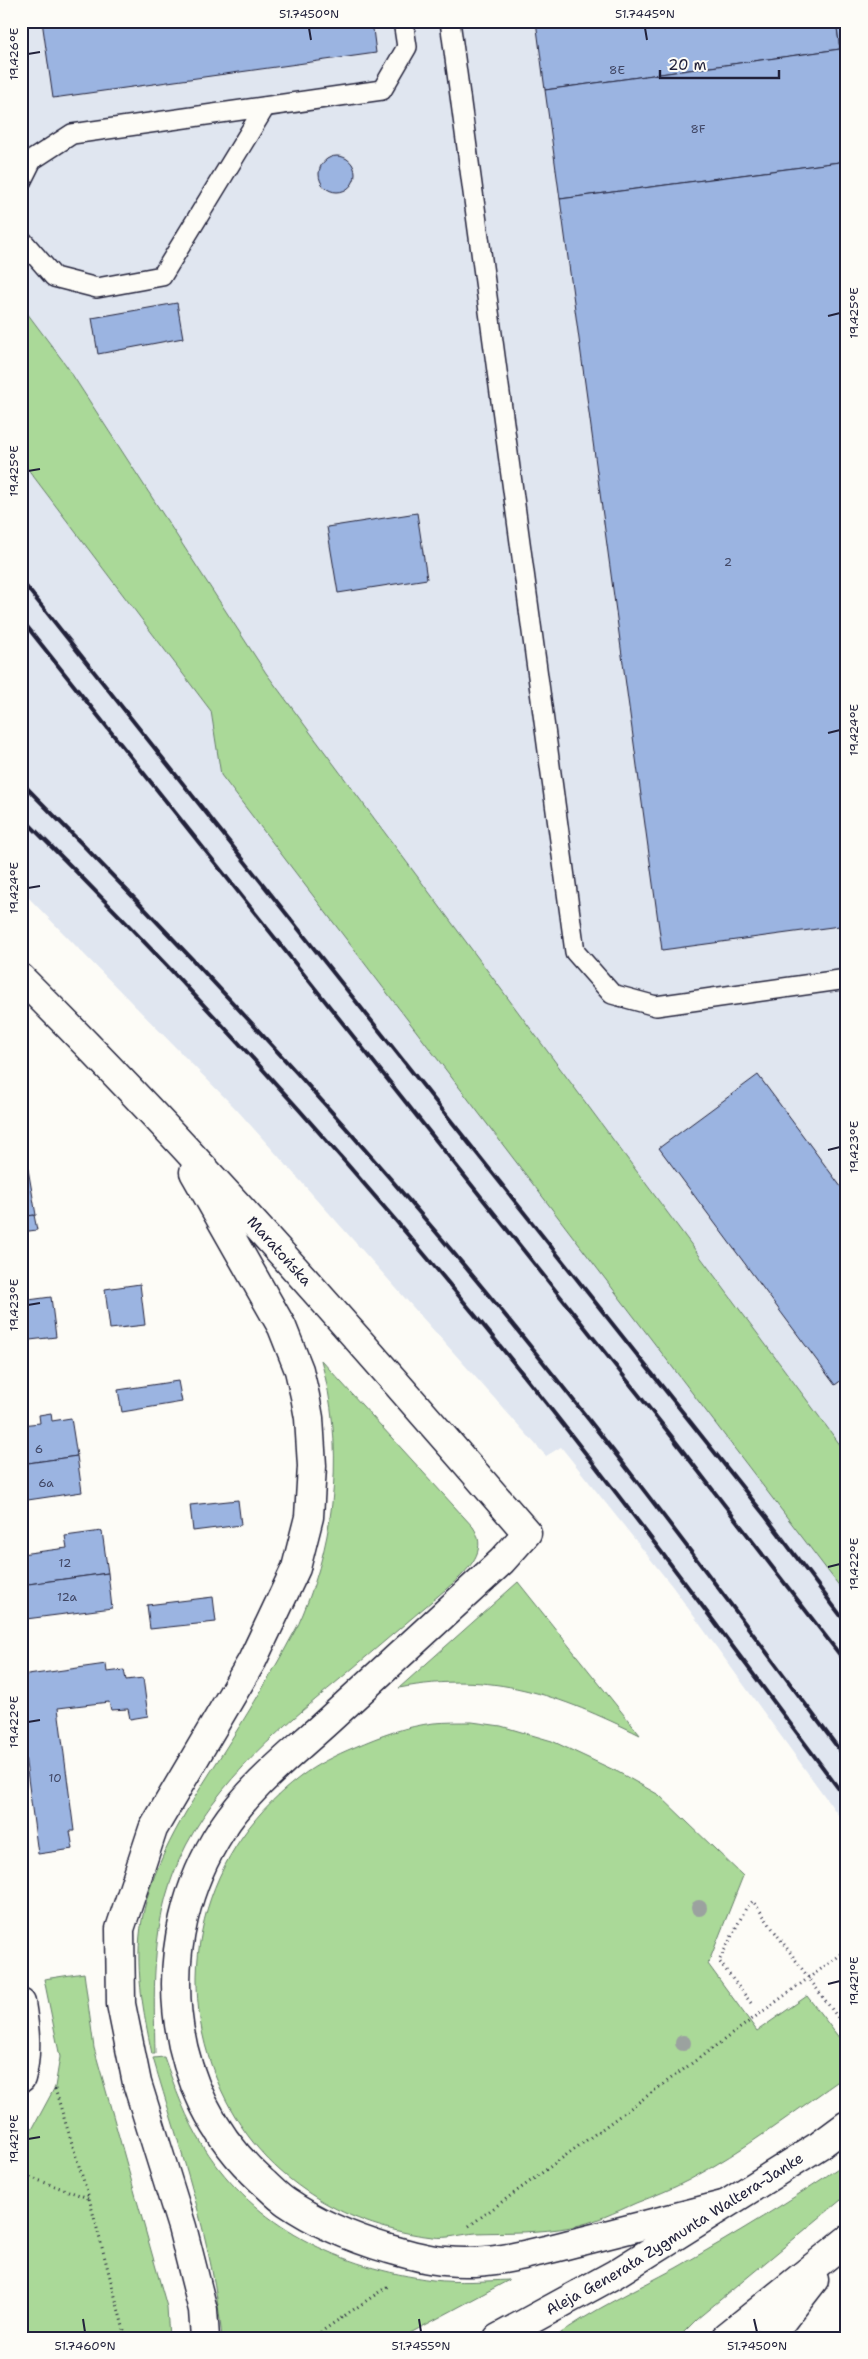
<svg xmlns="http://www.w3.org/2000/svg" width="868" height="2359" viewBox="0 0 868 2359" font-family="'Shantell Sans',sans-serif">
<style>
.built{fill:#e0e6f0}
.green{fill:#aad998;stroke:#667e6a}
.building{fill:#9bb4e1;stroke:#22223b}
.lines{fill:none;stroke-linecap:round;stroke-linejoin:round}
.lane-casing{stroke:#22223b;stroke-width:22}
.street-casing{stroke:#22223b;stroke-width:31}
.secondary-casing{stroke:#22223b;stroke-width:31}
.path{stroke:#22223b;stroke-width:3;stroke-dasharray:1 4;stroke-linecap:butt}
.lane{stroke:#fdfcf7;stroke-width:19}
.street{stroke:#fdfcf7;stroke-width:28}
.secondary{stroke:#fdfcf7;stroke-width:28}
.rail{stroke:#22223b;stroke-width:4}
.path-bridge{stroke:#22223b;stroke-width:3;stroke-dasharray:1 4;stroke-linecap:butt}
.tree{fill:#9ba29f}
.ticks{fill:none;stroke:#22223b;stroke-width:2}
.labels{text-anchor:middle;dominant-baseline:central;stroke-width:5;stroke-linejoin:round;paint-order:stroke}
.number-label{font-size:12px;fill:#404664}
.street-label{font-size:15px;fill:#22223b;stroke:#fdfcf7}
.neatline{fill:none;stroke:#22223b;stroke-width:2}
.ticks-label{font-size:12px;text-anchor:middle;fill:#22223b}
</style>
<rect width="100%" height="100%" fill="#fdfcf7"/>
<filter id="ink" filterUnits="userSpaceOnUse"><feTurbulence type="fractalNoise" baseFrequency=".02" numOctaves="2"/><feDisplacementMap in="SourceGraphic" scale="10" xChannelSelector="R" yChannelSelector="G"/><feConvolveMatrix kernelMatrix="1 2 1 2 8 2 1 2 1" color-interpolation-filters="sRGB"/></filter>
<g filter="url(#ink)">
<g class="built">
<polygon points="21,21 847,21 847,1454 266,673 66,365 21,305"/>
<polygon points="21,460 211,711 221,775 847,1596 847,1827 672,1586 561,1447 546,1456 237,1110 21,890"/>
</g>
<g class="green">
<polygon points="21,305 66,365 266,673 847,1454 847,1596 221,775 211,711 21,460"/>
<path d="M321 1360 473 1527C487 1548 473 1564 458 1579 419 1612 379 1646 340 1679 274 1734 204 1792 173 1875 151 1933 154 1994 155 2054H152C143 2010 134 1965 142 1920 152 1861 192 1801 224 1751 245 1718 265 1685 284 1651 290 1639 298 1627 303 1614 337 1533 344 1444 321 1360Z"/>
<path d="M518 1582 640 1735C559 1695 492 1670 399 1688Z"/>
<path d="M472 1722 501 1726 552 1741 618 1772 659 1795 743 1876 708 1964 757 2031 807 1996 847 2048V2075C795 2111 744 2151 689 2180 672 2189 654 2196 636 2203 616 2212 593 2223 571 2227 540 2233 508 2232 476 2233 462 2234 447 2239 433 2237 350 2228 273 2184 232 2111 167 1996 194 1857 300 1777 317 1764 336 1755 355 1747 380 1736 407 1726 434 1723 446 1722 459 1722 472 1722Z"/>
<polygon points="84,1973 94,2048 167,2307 169,2338 27,2338 21,2270 21,2150 55,2087 60,2057 44,1979"/>
<path d="M164 2057C175 2088 186 2119 204 2147 255 2228 341 2268 433 2280 458 2283 484 2281 509 2280L401 2338H222C213 2242 180 2150 153 2058Z"/>
<path d="M847 2162V2195L697 2319 678 2338H554C592 2310 635 2290 676 2268 734 2235 792 2200 847 2162Z"/>
</g>
<g class="building">
<polygon points="42,21 372,21 376,53 53,98"/>
<polygon points="536,21 836,21 840,49 545,90"/>
<polygon points="836,21 847,21 847,97 840,49"/>
<polygon points="840,49 847,97 847,161 560,199 545,90"/>
<circle cx="337" cy="174" r="18"/>
<polygon points="847,161 847,925 662,950 560,199"/>
<polygon points="177,303 183,338 98,354 92,318"/>
<polygon points="417,513 427,579 338,593 327,527"/>
<polygon points="758,1075 847,1195 847,1376 835,1385 659,1148"/>
<polygon points="28,1169 36,1215 21,1217 21,1170"/>
<polygon points="34,1215 37,1230 21,1232 21,1217"/>
<polygon points="140,1284 145,1325 110,1329 105,1289"/>
<polygon points="51,1297 56,1337 21,1341 21,1301"/>
<polygon points="178,1381 182,1402 122,1412 118,1390"/>
<polygon points="51,1413 52,1421 71,1418 77,1456 21,1464 21,1425 40,1423 39,1415"/>
<polygon points="77,1456 82,1492 21,1501 21,1464"/>
<polygon points="238,1500 241,1525 193,1531 190,1505"/>
<polygon points="102,1531 108,1573 21,1585 21,1554 67,1548 65,1536"/>
<polygon points="108,1573 112,1608 26,1619 21,1585"/>
<polygon points="213,1597 216,1622 150,1629 147,1605"/>
<polygon points="106,1664 107,1672 124,1670 126,1680 143,1678 148,1716 130,1719 128,1709 111,1710 109,1702 58,1708 74,1831 70,1831 73,1849 38,1854 21,1725 21,1676"/>
</g>
<g class="lines">
<g class="lane-casing">
<g id="lane">
<polyline points="450,21 575,952 612,994 656,1006 847,979"/>
<polyline points="21,182 32,160 72,134 382,90 407,47 403,21"/>
<polyline points="21,239 54,277 97,288 162,276 265,107"/>
</g>
</g>
<g class="street-casing">
<path id="street" d="M21 2003C25 2028 28 2053 21 2078"/>
</g>
<g class="secondary-casing">
<g id="secondary">
<path id="s1" d="M21 978C199 1155 363 1344 527 1533L502 1561C444 1614 386 1667 329 1720 292 1754 250 1786 222 1829 150 1940 162 2091 262 2181 270 2188 277 2196 286 2202 318 2224 352 2238 389 2249 408 2254 426 2260 445 2261 492 2266 537 2252 582 2241 629 2229 676 2217 723 2205"/>
<polyline points="194,1172 282,1327 299,1370 305,1396 309,1418 312,1466 309,1517 296,1568 252,1661 153,1829 120,1929 121,2004 137,2083 182,2227 203,2310 205,2338"/>
<path id="s2" d="M498 2338 615 2274 820 2145 847 2125"/>
<polyline points="725,2338 847,2240"/>
<polyline points="769,2338 814,2280"/>
</g>
</g>
<g class="path">
<polyline points="751,2003 719,1961 746,1908 753,1901 775,1932"/>
<polyline points="55,2089 89,2198 126,2338"/>
<polyline points="21,2174 88,2198"/>
<polyline points="469,2226 847,1950"/>
<polyline points="312,2338 388,2286"/>
</g>
<use href="#lane" class="lane"/>
<use href="#street" class="street"/>
<use href="#secondary" class="secondary"/>
<g class="rail">
<polyline points="21,580 766,1517 847,1624"/>
<polyline points="21,619 669,1433 847,1664"/>
<path d="M21 782C165 927 304 1076 436 1232 580 1402 714 1581 847 1760"/>
<path d="M21 816C207 1001 383 1198 546 1403 649 1533 748 1667 847 1800"/>
</g>
<polyline class="path-bridge" points="775,1932 847,2030"/>
</g>
<g class="tree">
<circle cx="699" cy="1908" r="8"/>
<circle cx="683" cy="2043" r="8"/>
</g>
</g>
<path class="ticks" d="M309 28 311 40M645 28 647 40M28 54 40 52M828 316 840 313M28 471 40 469M828 733 840 730M28 888 40 886M828 1150 840 1147M28 1305 40 1303M828 1567 840 1564M28 1722 40 1720M828 1984 840 1981M28 2139 40 2137M83 2319 85 2332M419 2319 421 2332M754 2319 757 2332"/>
<g class="labels">
<g class="number-label">
<text x="617" y="70">8E</text>
<text x="698" y="129">8F</text>
<text x="728" y="562">2</text>
<text x="39" y="1449">6</text>
<text x="46" y="1483">6a</text>
<text x="65" y="1563">12</text>
<text x="67" y="1597">12a</text>
<text x="55" y="1778">10</text>
</g>
<g class="street-label">
<text stroke="none"><textPath href="#s1" startOffset="376">Maratońska</textPath></text>
<text stroke="none"><textPath href="#s2" startOffset="205">Aleja Generała Zygmunta Waltera-Janke</textPath></text>
</g>
</g>
<rect width="868" height="2359" fill="none" stroke="#fdfcf7" stroke-width="55"/>
<path d="M660 70v8h119v-8" fill="none" stroke="#22223b" stroke-width="2.5"/>
<text x="668" y="70" font-size="15" fill="#22223b" stroke="#fdfcf7" stroke-width="4" paint-order="stroke">20 m</text>
<rect x="28" y="28" width="812" height="2304" class="neatline"/>
<g class="ticks-label">
<text x="309" y="18">51.7450°N</text>
<text x="645" y="18">51.7445°N</text>
<text transform="translate(14 54) rotate(-90)" y="4">19.426°E</text>
<text transform="translate(854 313) rotate(-90)" y="4">19.425°E</text>
<text transform="translate(14 471) rotate(-90)" y="4">19.425°E</text>
<text transform="translate(854 730) rotate(-90)" y="4">19.424°E</text>
<text transform="translate(14 888) rotate(-90)" y="4">19.424°E</text>
<text transform="translate(854 1147) rotate(-90)" y="4">19.423°E</text>
<text transform="translate(14 1305) rotate(-90)" y="4">19.423°E</text>
<text transform="translate(854 1564) rotate(-90)" y="4">19.422°E</text>
<text transform="translate(14 1722) rotate(-90)" y="4">19.422°E</text>
<text transform="translate(854 1981) rotate(-90)" y="4">19.421°E</text>
<text transform="translate(14 2139) rotate(-90)" y="4">19.421°E</text>
<text x="85" y="2350">51.7460°N</text>
<text x="421" y="2350">51.7455°N</text>
<text x="757" y="2350">51.7450°N</text>
</g>
</svg>
